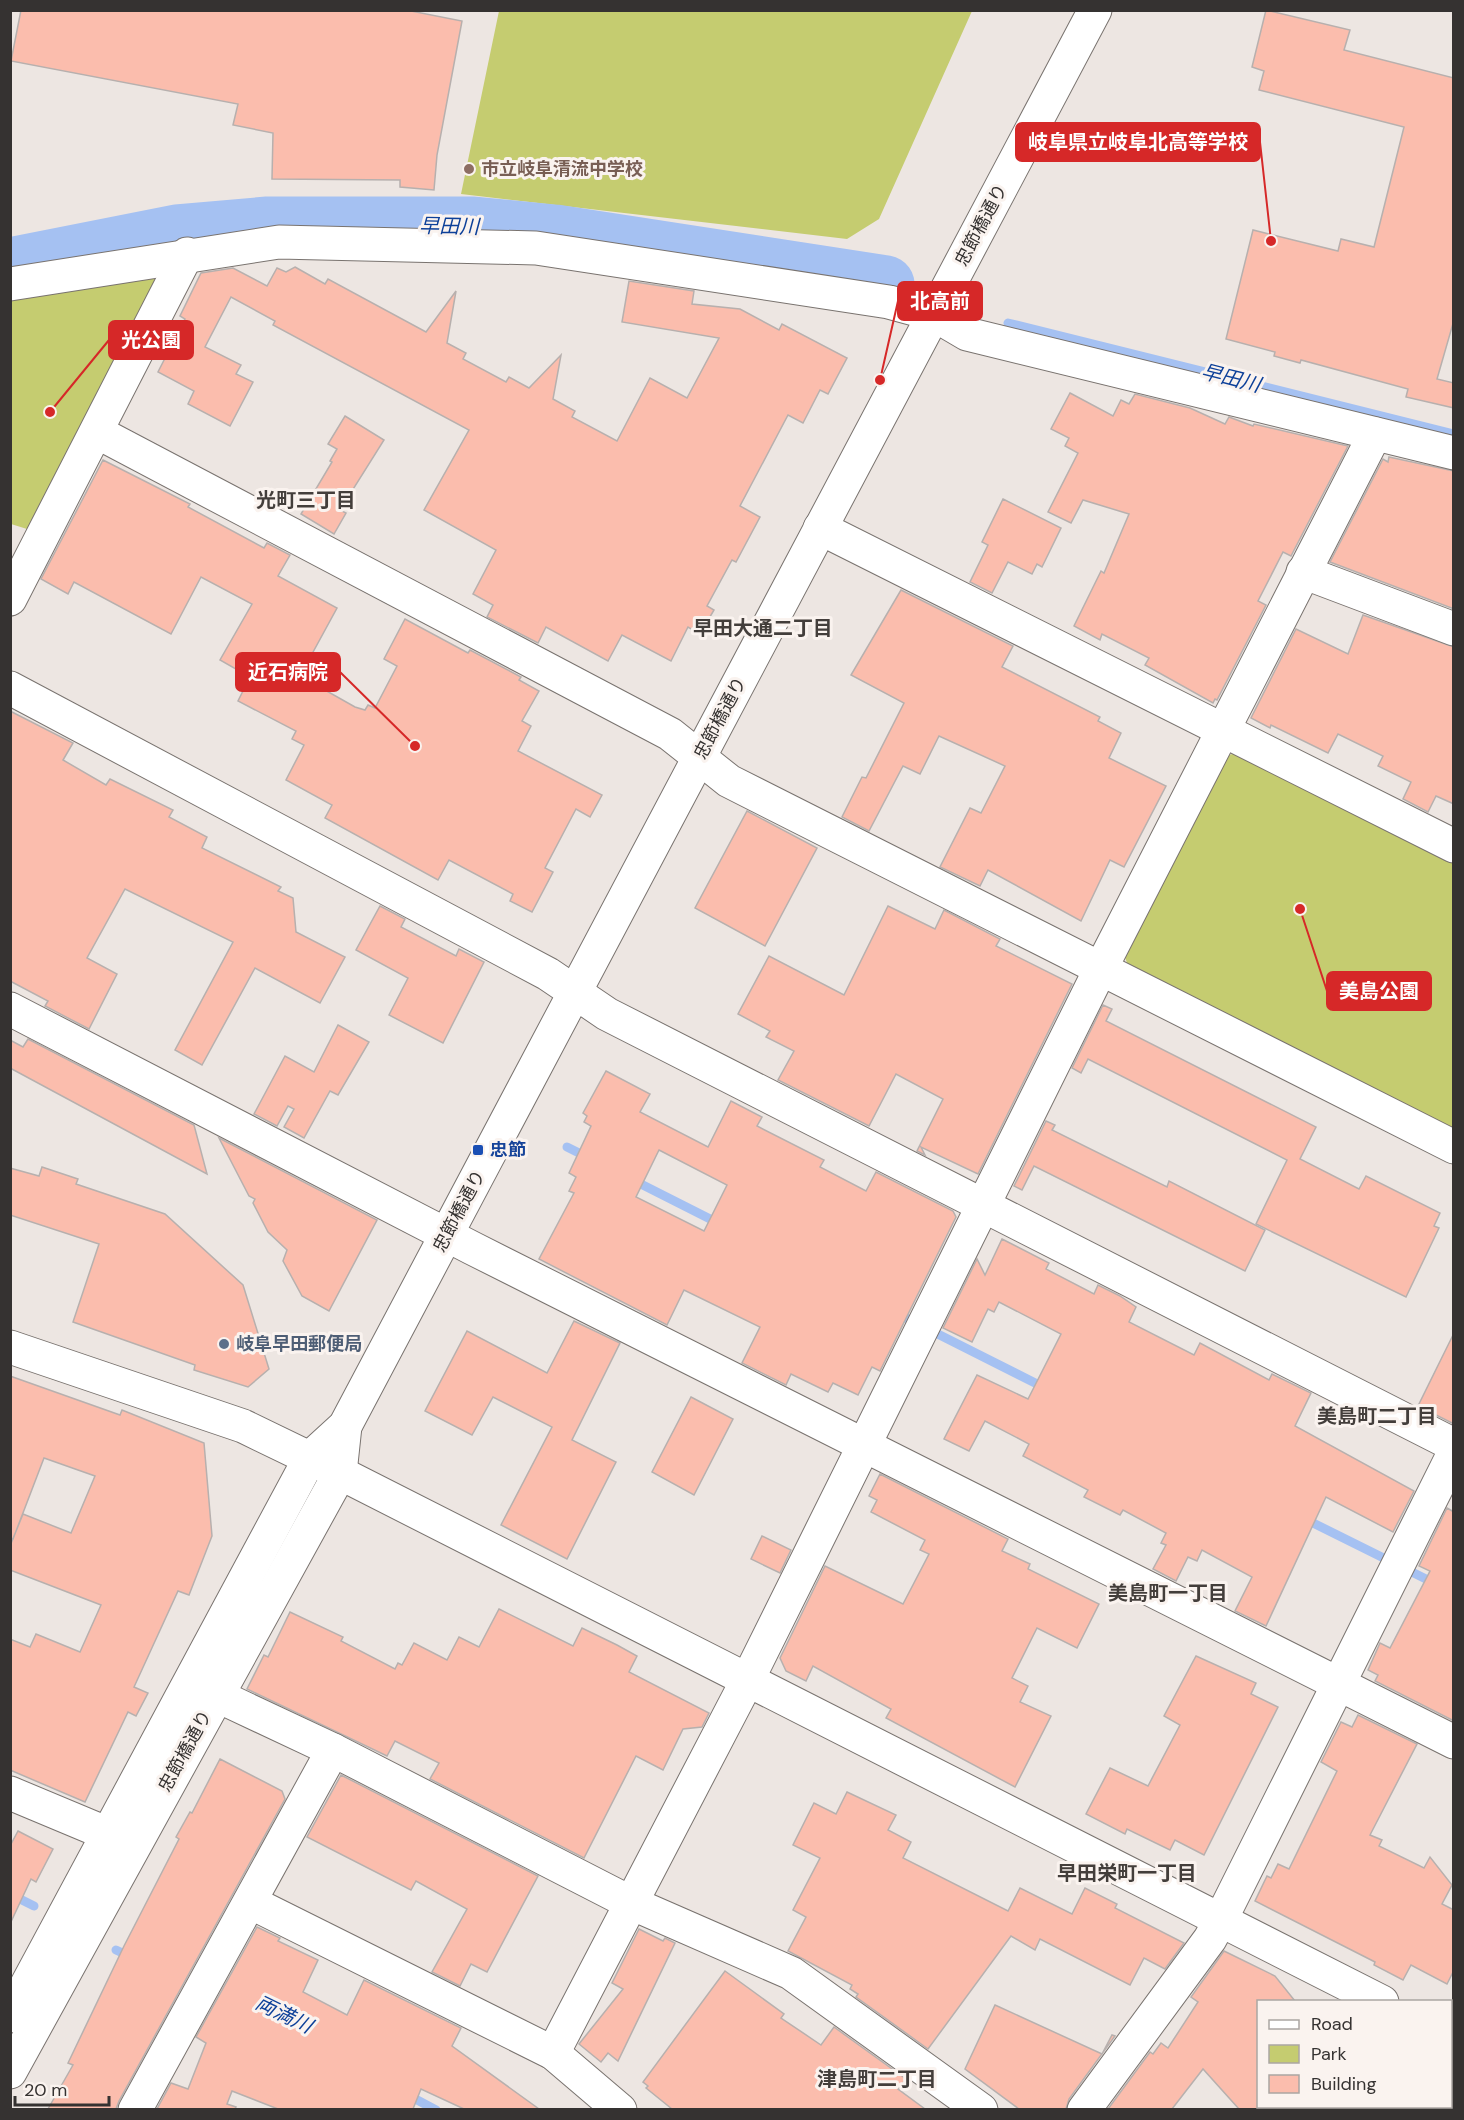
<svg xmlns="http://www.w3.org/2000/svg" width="1464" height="2120" viewBox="0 0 1464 2120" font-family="'DM Sans','Noto Sans JP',sans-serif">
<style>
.green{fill:#c5cc70}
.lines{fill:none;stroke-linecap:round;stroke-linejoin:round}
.stream{stroke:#a5c1f2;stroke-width:9}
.river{stroke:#a5c1f2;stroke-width:57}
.building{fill:#fbbdad;stroke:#b7b0ae;stroke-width:1.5;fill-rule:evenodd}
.minor-casing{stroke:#79736f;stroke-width:35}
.tertiary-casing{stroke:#79736f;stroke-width:35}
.primary-casing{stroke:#79736f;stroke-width:35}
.minor{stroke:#fff;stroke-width:33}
.tertiary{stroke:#fff;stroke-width:33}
.primary{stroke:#fff;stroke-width:33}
.education-dot{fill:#8d6e63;stroke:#faf3ef;stroke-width:2}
.transit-dot{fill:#1a4fb4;stroke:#faf3ef;stroke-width:2}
.service-dot{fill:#5c6f8a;stroke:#faf3ef;stroke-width:2}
.labels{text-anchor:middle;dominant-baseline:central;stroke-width:6;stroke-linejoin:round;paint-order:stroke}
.education-label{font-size:18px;font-weight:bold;fill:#785e54;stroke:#faf3ef;text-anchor:start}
.street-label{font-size:18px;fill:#353231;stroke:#faf3ef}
.transit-label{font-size:18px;font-weight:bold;fill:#164399;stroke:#faf3ef;text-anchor:start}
.service-label{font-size:18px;font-weight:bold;fill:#4e5e75;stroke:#faf3ef;text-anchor:start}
.water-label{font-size:20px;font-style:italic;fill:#0d4099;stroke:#faf3ef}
.neighbourhood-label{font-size:20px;font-weight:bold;fill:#433e3b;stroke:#faf3ef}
.leader{fill:none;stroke:#d62828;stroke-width:2}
.callout-dot{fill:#d62828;stroke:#faf3ef;stroke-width:2}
.callout{fill:#d62828;stroke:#d62828;stroke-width:2}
.callout-label{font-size:20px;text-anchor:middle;font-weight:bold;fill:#fff}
</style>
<rect width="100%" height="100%" fill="#ede6e2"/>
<g class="green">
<polygon points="499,11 499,10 972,11 879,219 847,239 461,194"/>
<polygon points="190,267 27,529 11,524 10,281"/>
<polygon points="1235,753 1453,863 1453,1129 1129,968 1124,955 1224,757"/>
</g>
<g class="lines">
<g class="stream">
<polyline points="1008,323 1454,434"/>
<polyline points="567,1147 589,1158"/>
<polyline points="631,1179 720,1224"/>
<polyline points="896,1313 1047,1389"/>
<polyline points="1303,1518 1436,1584"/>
<polyline points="12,1895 34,1906"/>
<polyline points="116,1950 131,1957"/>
<polyline points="406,2094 436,2110"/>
</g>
<polyline class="river" points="10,266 177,233 268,225 474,225 555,233 886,284"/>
</g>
<g class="building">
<polygon points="21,10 406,10 462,21 437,155 434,190 400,187 400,180 272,179 273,133 233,125 238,104 11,61"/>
<polygon points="1266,10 1350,30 1344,50 1454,78 1454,320 1437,379 1454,383 1454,408 1406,397 1408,389 1301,360 1300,363 1274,356 1275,352 1226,339 1253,230 1338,251 1341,239 1374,247 1404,127 1259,90 1264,71 1252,67"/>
<polygon points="295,267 325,284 328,279 426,332 456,291 447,343 466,353 463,359 506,382 509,377 529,388 561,355 553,399 575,411 572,417 617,441 650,378 687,398 719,338 622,322 629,281 694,291 692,304 740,309 779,330 782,324 847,358 828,394 820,390 803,423 788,415 740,506 760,517 736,562 732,560 707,606 714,610 700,634 688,627 671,661 622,635 608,661 546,627 538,643 487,617 493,605 473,594 496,550 424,510 469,430 273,325 275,321 231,297 205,347 241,365 236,374 253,382 230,426 188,404 194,391 158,372 185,319 180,316 201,273 233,268 267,286 277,268 286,272"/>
<polygon points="1070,393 1113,416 1121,400 1129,404 1135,394 1190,408 1225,424 1229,417 1253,426 1254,424 1348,446 1291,556 1283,552 1258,601 1266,605 1217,700 1215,699 1213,703 1145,665 1149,658 1102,634 1100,640 1074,626 1101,571 1104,573 1129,514 1083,500 1071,523 1048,512 1078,453 1065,446 1069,438 1051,429"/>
<polygon points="345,416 384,440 340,510 346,513 334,534 301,514 332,462 330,461 337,449 328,444"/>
<polygon points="1389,457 1454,471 1454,609 1330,562 1383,459 1388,462"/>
<polygon points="103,460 190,504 188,507 264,548 267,543 290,555 278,576 337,608 300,676 355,707 365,710 368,705 375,708 397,666 384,659 405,619 468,653 470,650 521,677 519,680 539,691 522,721 531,726 518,751 602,795 590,817 576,809 545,868 553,872 532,912 510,901 513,894 449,860 438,880 325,818 332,805 286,780 304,745 292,739 296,731 238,701 250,677 220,660 252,604 201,577 171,634 74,582 68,594 41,579"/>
<polygon points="1003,499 1061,528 1042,567 1037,564 1032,574 1008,562 992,593 970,582 988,545 982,542"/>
<polygon points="901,590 1013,646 1002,667 1100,717 1098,721 1121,733 1109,758 1166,786 1124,867 1110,860 1081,921 988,870 980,886 940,867 970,808 981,813 1005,766 939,736 920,774 903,766 869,831 842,817 862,777 866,778 904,703 851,675"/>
<polygon points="1363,615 1454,647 1454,804 1436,796 1428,812 1403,799 1411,782 1378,766 1383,756 1338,734 1328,753 1271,725 1270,728 1251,718 1296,629 1348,654"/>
<polygon points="10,711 73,743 63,760 106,785 110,779 173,810 169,817 207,837 202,848 281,887 278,891 293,898 296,932 345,957 320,1003 255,968 202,1065 175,1050 233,942 125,889 87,958 117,974 89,1029 45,1006 48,1001 10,981"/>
<polygon points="747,811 817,848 765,946 695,908"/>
<polygon points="380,906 405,919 401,927 456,956 459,949 484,962 443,1043 389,1015 408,978 356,950"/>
<polygon points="888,906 935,929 944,910 1000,939 996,946 1072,984 978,1174 921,1147 925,1155 917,1151 943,1099 896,1074 869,1126 778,1080 794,1051 766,1037 770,1031 738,1014 769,956 844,995"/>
<polygon points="1103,1005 1112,1009 1106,1021 1316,1127 1300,1159 1359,1189 1366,1176 1440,1213 1434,1226 1439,1228 1406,1297 1256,1224 1287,1160 1088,1059 1081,1073 1072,1068"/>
<polygon points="338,1025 369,1042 338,1095 330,1091 304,1138 284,1127 294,1109 288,1106 277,1126 254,1114 285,1056 314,1072"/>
<polygon points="28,1039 194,1125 207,1174 10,1068 10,1040 23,1047"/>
<path d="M606 1071 650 1094 640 1112 708 1147 731 1101 762 1117 757 1126 824 1160 820 1167 866 1191 876 1172 953 1211 956 1217 880 1371 872 1367 858 1395 833 1383 828 1392 791 1374 786 1385 742 1363 760 1327 684 1290 667 1325 539 1259 574 1193 569 1191 576 1177 569 1173 591 1126 584 1122 587 1116 583 1113ZM659 1150 727 1185 704 1231 636 1197Z"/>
<polygon points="1046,1121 1055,1125 1052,1130 1167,1187 1169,1181 1265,1230 1245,1271 1034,1166 1022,1190 1014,1186"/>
<polygon points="219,1138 377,1220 329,1311 302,1296 283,1261 287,1250 268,1232 253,1203 255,1199 249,1196"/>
<polygon points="42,1167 78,1179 76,1184 165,1214 243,1285 269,1369 248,1387 194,1370 195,1365 73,1322 99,1244 10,1215 10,1168 39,1176"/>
<polygon points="1002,1239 1049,1263 1046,1269 1094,1294 1098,1285 1120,1296 1136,1307 1129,1322 1194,1355 1200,1343 1269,1380 1272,1374 1311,1393 1295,1426 1414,1491 1393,1532 1326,1497 1266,1626 1235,1611 1252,1577 1202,1550 1197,1561 1188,1557 1176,1581 1153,1569 1166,1545 1161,1543 1166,1533 1123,1510 1120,1515 1084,1497 1088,1490 1023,1456 1029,1444 985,1421 969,1451 944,1439 977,1375 1028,1399 1061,1334 999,1302 994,1312 988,1309 972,1342 943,1328 977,1259 985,1275"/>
<polygon points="574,1321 620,1343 572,1440 616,1462 567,1559 501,1525 552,1427 493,1397 472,1435 425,1411 467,1331 547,1373"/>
<polygon points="1454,1333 1454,1424 1418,1406"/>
<polygon points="10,1376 120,1415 122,1410 204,1443 212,1536 189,1595 178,1591 134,1687 148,1693 136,1716 128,1712 85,1802 10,1770 10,1639 30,1647 36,1634 80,1652 101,1605 10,1570 10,1546 23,1514 71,1533 95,1476 44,1458 13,1539 10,1538"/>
<polygon points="691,1397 733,1419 694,1495 652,1472"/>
<polygon points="880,1474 1008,1539 1002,1551 1030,1564 1028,1569 1099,1604 1077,1648 1037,1628 1012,1678 1028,1686 1020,1702 1051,1716 1015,1787 886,1718 891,1709 813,1666 806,1681 786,1671 780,1658 825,1566 903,1604 929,1554 920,1550 925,1540 871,1512 877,1500 869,1496"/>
<polygon points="1447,1508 1454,1512 1454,1721 1375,1681 1378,1675 1368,1670 1380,1643 1390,1648 1430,1571 1419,1566"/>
<polygon points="762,1536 791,1550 780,1573 751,1559"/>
<polygon points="499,1609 573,1646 582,1628 617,1645 637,1656 629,1672 709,1713 702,1727 683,1729 663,1770 636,1756 584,1858 430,1779 439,1763 395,1741 387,1756 247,1689 264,1655 268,1657 290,1612 343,1637 341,1641 395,1669 398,1663 402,1665 414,1643 447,1660 459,1637 479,1647"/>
<polygon points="1196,1656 1256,1683 1251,1694 1278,1707 1204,1855 1175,1840 1170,1850 1127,1829 1125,1834 1086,1814 1110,1768 1148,1786 1180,1725 1164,1716"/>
<polygon points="1358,1715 1417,1744 1370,1835 1382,1840 1379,1846 1424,1868 1430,1857 1452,1885 1442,1904 1454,1910 1454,1970 1447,1984 1411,1965 1403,1980 1374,1965 1375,1962 1255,1901 1267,1876 1271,1878 1278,1864 1289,1869 1337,1771 1321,1762 1341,1722 1352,1727"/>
<polygon points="220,1759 282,1791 285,1799 119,2101 116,2109 48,2109 73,2065 68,2063 124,1946 179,1839 176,1837 190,1812 192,1813"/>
<polygon points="341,1775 538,1876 487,1972 471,1964 460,1986 432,1972 467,1909 416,1881 411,1890 307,1837"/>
<polygon points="847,1792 896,1815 888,1830 911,1842 903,1858 1008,1911 1020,1888 1072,1914 1085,1888 1117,1904 1115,1908 1184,1943 1165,1969 1144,1958 1130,1985 1040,1939 1035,1950 1011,1936 928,2049 856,1997 858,1994 850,1989 852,1985 788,1951 806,1917 793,1910 820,1858 793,1845 814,1803 836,1814"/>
<polygon points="18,1831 53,1849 36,1882 31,1879 10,1924 10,1846"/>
<polygon points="257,1927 280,1938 278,1941 318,1960 303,1992 347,2015 364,1980 461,2028 452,2046 539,2109 464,2109 421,2089 413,2109 278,2109 232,2091 227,2104 236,2107 235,2109 157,2109 171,2083 188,2089 206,2043 196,2037"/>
<polygon points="639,1929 663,1941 665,1938 675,1943 618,2061 608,2053 601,2062 579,2044 623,1989 612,1983"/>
<polygon points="1224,1951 1275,1976 1295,2001 1258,2001 1258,2109 1239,2109 1203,2069 1172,2109 1108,2109 1150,2052 1153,2054 1161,2043 1168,2048 1198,2002 1191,1997"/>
<polygon points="725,1971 784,2014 781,2018 821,2045 834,2027 906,2079 898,2089 925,2109 672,2109 646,2088 648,2086 643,2082"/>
<polygon points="995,2005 1102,2054 1112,2035 1115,2036 1069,2099 1066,2109 1019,2109 965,2069"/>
</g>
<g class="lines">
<g class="minor-casing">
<g id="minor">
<polyline points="10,284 279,242 536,248 889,302 933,314 967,334 1454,453"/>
<polyline points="97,432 670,734 729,781 1454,1147"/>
<polyline points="820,528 1454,846"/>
<polyline points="1303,572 1454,629"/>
<polyline points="10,599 187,254"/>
<polyline points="10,688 548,974 607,1014 1454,1445"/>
<polyline points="10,1009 472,1248 1454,1742"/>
<polyline points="216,1695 333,1750 631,1903 791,1973 981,2110"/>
<polyline points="10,1793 108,1834"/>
<polyline points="250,1902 553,2053 620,2110"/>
<polyline points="553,2053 747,1681 1100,970 1375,434"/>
<polyline points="135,2110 333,1750"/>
<polyline points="1084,2110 1210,1939 1221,1919 1454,1453"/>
</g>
</g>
<g class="tertiary-casing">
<g id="tertiary">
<polyline points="10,1347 243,1426 340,1473 1382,2002"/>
<polyline points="1450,2036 1454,2038"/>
</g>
</g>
<g class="primary-casing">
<g id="primary">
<polyline points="10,2016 310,1458 345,1426 1095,10"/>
<polyline points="10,2072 340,1473 345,1426"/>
</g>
</g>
<use href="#minor" class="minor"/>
<use href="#tertiary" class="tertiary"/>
<use href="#primary" class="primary"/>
</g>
<circle class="education-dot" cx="469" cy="169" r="6"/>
<rect class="transit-dot" x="472" y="1144" width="12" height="12" rx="3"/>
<circle class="service-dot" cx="224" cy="1344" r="6"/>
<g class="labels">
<g class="education-label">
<text x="481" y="169">市立岐阜清流中学校</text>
</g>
<g class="street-label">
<text transform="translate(981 225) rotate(-62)">忠節橋通り</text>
<text transform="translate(720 718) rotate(-62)">忠節橋通り</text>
<text transform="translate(459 1211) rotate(-62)">忠節橋通り</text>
<text transform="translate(185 1751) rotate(-61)">忠節橋通り</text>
</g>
<g class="transit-label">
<text x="490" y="1150">忠節</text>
</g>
<g class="service-label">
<text x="236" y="1344">岐阜早田郵便局</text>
</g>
<g class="water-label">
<text transform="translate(449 226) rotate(1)">早田川</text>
<text transform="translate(1231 378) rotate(14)">早田川</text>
<text transform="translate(284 2014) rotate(26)">両満川</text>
</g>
<g class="neighbourhood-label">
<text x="306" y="500">光町三丁目</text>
<text x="763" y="628">早田大通二丁目</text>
<text x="1377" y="1416">美島町二丁目</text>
<text x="1168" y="1593">美島町一丁目</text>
<text x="1127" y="1873">早田栄町一丁目</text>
<text x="877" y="2079">津島町二丁目</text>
</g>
</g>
<path class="leader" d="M1271 241L1260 142M880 380L898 301M50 412L109 340M415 746L340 672M1300 909L1327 991"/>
<g class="callout-dot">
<circle cx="1271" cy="241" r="6"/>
<circle cx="880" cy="380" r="6"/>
<circle cx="50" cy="412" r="6"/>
<circle cx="415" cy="746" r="6"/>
<circle cx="1300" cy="909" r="6"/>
</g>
<g class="callout">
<rect x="1016" y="123" width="244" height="38" rx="6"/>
<rect x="898" y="282" width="84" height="38" rx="6"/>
<rect x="109" y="321" width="84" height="38" rx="6"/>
<rect x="236" y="653" width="104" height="38" rx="6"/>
<rect x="1327" y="972" width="104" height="38" rx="6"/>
</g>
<g class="callout-label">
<text x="1138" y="149">岐阜県立岐阜北高等学校</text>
<text x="940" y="308">北高前</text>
<text x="151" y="347">光公園</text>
<text x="288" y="679">近石病院</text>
<text x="1379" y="998">美島公園</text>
</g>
<rect width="1464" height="2120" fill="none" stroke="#353231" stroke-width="24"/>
<rect x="1257" y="2000" width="195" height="108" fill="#faf3ef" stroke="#aba6a3" stroke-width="1.5"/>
<rect x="1269" y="2020" width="30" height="9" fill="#ffffff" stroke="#aba6a3" stroke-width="1.5"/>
<text x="1311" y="2030" font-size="18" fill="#353231">Road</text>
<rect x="1269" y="2045" width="30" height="18" fill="#c5cc70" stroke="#aba6a3" stroke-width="1.5"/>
<text x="1311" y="2060" font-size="18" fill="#353231">Park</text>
<rect x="1269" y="2075" width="30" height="18" fill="#fbbdad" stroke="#aba6a3" stroke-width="1.5"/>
<text x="1311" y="2090" font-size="18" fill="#353231">Building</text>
<path d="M15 2096v9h94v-9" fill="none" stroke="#353231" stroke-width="3"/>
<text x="24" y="2096" font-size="18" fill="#353231" stroke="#faf3ef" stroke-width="4.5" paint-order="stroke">20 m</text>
</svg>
